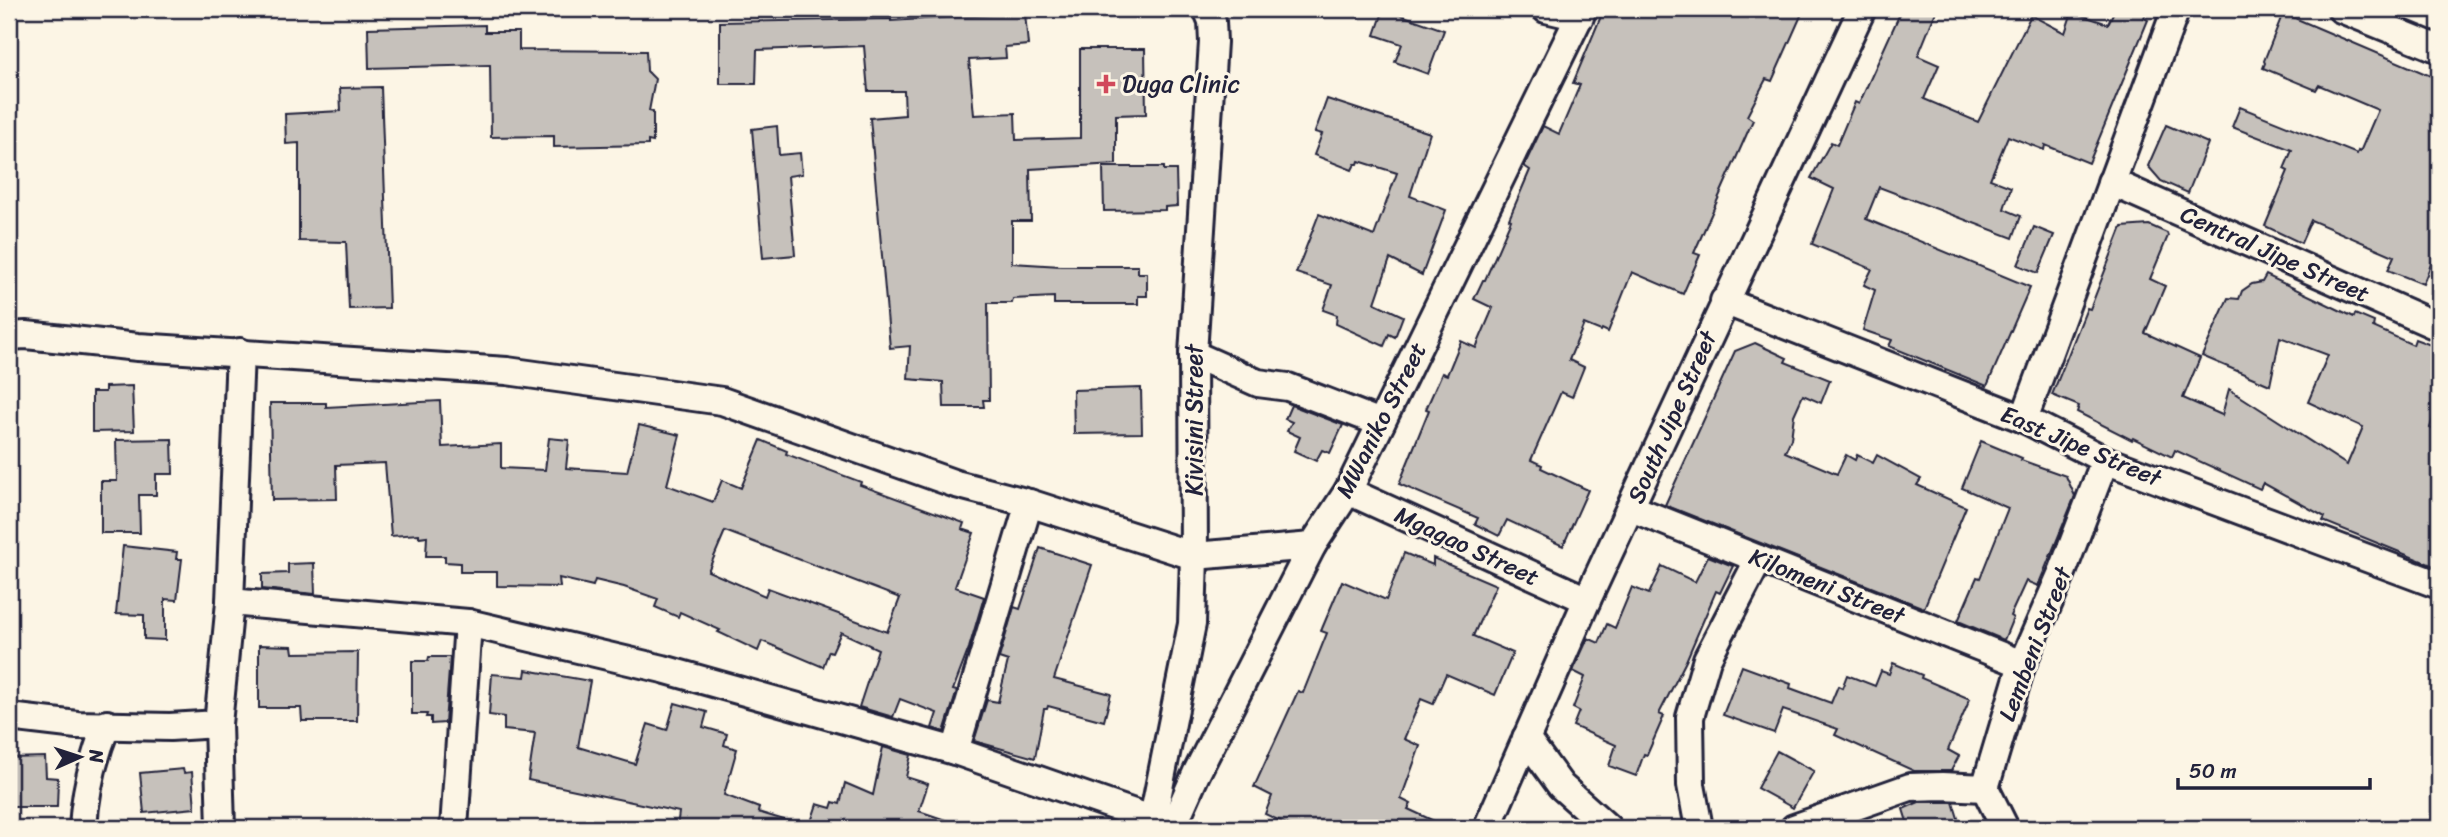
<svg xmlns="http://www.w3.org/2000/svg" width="2448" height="837" viewBox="0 0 2448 837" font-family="Sriracha,sans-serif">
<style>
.building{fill:#c6c1bb;stroke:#22223b;stroke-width:2;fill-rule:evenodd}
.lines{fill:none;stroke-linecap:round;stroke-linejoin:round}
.minor-casing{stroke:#22223b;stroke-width:32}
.minor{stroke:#fcf5e5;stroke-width:26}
.poi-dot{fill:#d1495b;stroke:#fcf5e5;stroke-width:2.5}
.labels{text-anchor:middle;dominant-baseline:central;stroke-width:6;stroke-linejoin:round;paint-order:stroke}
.poi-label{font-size:24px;fill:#22223b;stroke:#fcf5e5;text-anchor:start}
.street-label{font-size:24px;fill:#22223b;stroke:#fcf5e5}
</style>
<rect width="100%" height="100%" fill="#fcf5e5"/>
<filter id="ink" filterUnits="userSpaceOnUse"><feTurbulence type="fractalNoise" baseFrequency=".0143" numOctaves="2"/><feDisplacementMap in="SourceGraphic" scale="14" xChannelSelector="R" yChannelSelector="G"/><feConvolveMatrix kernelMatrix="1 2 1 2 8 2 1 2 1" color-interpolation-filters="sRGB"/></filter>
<g filter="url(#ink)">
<g class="building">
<polygon points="1384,9 1444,30 1428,74 1395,62 1402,44 1375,35"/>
<polygon points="1604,9 1804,9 1772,81 1766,79 1747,116 1753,120 1694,253 1700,255 1683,294 1632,272 1608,332 1602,329 1601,331 1584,324 1569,360 1584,367 1572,397 1561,392 1531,460 1542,465 1541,468 1588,490 1563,546 1507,520 1499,536 1475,524 1478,518 1399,484 1429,410 1426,409 1442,373 1447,375 1461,341 1476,348 1493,308 1474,299 1483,280 1485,280 1511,220 1509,219 1530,170 1524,166 1543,126 1559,134 1580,85 1573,83"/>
<polygon points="1902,9 1937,9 1918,56 1939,65 1924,99 1978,122 2031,15 2065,33 2072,12 2108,24 2115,9 2147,9 2144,18 2148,20 2089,163 2045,145 2044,150 2008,136 1990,179 2011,187 2004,209 2021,216 2013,238 1879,187 1866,219 2030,287 1987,386 1889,346 1892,340 1863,330 1875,290 1864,285 1872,269 1812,244 1834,189 1811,178 1831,142 1837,145 1855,102 1859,104"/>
<polygon points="1025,13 1028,45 1005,47 1006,58 969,60 974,115 1015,113 1016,140 1080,138 1080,49 1145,49 1146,114 1116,115 1116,164 1030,169 1031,221 1012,221 1012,263 1061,266 1138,266 1138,273 1147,273 1147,296 1138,296 1138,304 1054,304 1054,297 1013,299 1012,303 988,303 989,400 983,400 984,407 944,407 943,382 908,379 910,346 890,348 870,118 905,115 904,91 868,91 864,46 757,50 756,84 720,84 720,22 891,19 891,21"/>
<polygon points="2283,13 2438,79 2436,84 2439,86 2439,245 2423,284 2388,270 2394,256 2311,220 2301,243 2265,226 2288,171 2284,169 2292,150 2232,127 2240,107 2357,154 2358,151 2360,152 2378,110 2319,85 2316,90 2263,68 2265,63 2264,61"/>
<polygon points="485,25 485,32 519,32 519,50 646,51 647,71 655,79 649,111 653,112 653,142 648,141 648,145 554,147 554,136 491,137 490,65 369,68 368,28"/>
<polygon points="381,87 389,308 349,309 346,242 299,241 299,143 286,144 285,114 341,111 340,88"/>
<polygon points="1327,99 1430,133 1410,196 1446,210 1422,275 1390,259 1375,303 1403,316 1395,337 1389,334 1384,346 1336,324 1337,315 1323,310 1332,285 1296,273 1319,214 1374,236 1397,173 1359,161 1358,164 1355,164 1352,170 1314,155 1322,134 1315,132"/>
<polygon points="2166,125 2208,143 2188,193 2161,181 2148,166"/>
<polygon points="777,126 779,155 800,153 802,174 788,176 795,255 763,258 752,129"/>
<polygon points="1103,167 1164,167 1164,170 1176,170 1177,206 1165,207 1165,210 1104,211"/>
<polygon points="2149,225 2167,233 2168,236 2150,279 2165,286 2145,333 2200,358 2183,398 2222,415 2229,389 2347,465 2363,427 2308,402 2328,355 2280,337 2270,385 2202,356 2228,298 2239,299 2242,291 2252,284 2262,282 2266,275 2354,317 2355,314 2374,322 2373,327 2413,345 2415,339 2439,348 2439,400 2430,428 2439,432 2439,568 2323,521 2325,517 2263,483 2260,489 2175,450 2172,457 2133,438 2132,440 2077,412 2079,406 2052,395 2087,308 2090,309 2122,227"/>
<polygon points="2034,227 2054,235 2038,273 2018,265"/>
<polygon points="1755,343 1787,358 1785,362 1830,380 1821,403 1803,395 1794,415 1791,439 1785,452 1837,474 1846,455 1855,460 1857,455 1873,463 1877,455 1921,479 1917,485 1966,507 1924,608 1665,505 1735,351"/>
<polygon points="132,386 134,431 92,432 92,392 105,392 105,387"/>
<polygon points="1141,388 1142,433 1074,434 1073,390"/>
<path d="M440 401 442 447 501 444V468L545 470 549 438 569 440 566 468 627 472 639 425 680 435 667 485 713 502 722 480 741 488 761 440 787 451 786 454 861 482 860 485 964 523 962 529 974 533 955 587 984 597 969 648 953 690 957 691 944 732 932 728 937 713 900 699 893 717 859 707 878 649 841 632 832 652 829 651 823 667 762 641 758 651 718 632 720 630 680 612 678 617 655 607 658 599 624 587 595 580 593 586 559 578 560 587 497 586V572H460V563L445 562V556H426L427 536 419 537V534L391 536 385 463 336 465 337 499 272 500 270 403H326V407ZM725 531 900 598 887 632 768 588 765 596 708 571Z"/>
<polygon points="1291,405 1343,425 1330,453 1322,450 1316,461 1294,451 1300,437 1287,431 1292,422 1285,419"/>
<polygon points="172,439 173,474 156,474 156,495 139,495 140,533 101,533 101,481 117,481 116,440"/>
<polygon points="1981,441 2022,458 2021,460 2066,476 2075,496 2038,586 2026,581 2010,616 2013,618 2004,640 1958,621 1977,577 1980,578 2008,508 1962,488"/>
<polygon points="123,546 177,552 176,559 182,559 177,600 165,599 165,640 144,639 144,615 116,614"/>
<polygon points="1040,548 1092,565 1054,679 1111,694 1104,721 1048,706 1047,709 1044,709 1035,758 974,741 987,700 998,702 1008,661 999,658 1014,607 1020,609"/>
<polygon points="1404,553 1433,565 1433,558 1496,585 1473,636 1513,653 1495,695 1446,674 1433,704 1421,699 1404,739 1420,746 1401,799 1411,804 1408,809 1449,828 1295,828 1265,814 1272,796 1254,787 1298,691 1303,693 1327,633 1321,631 1342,581 1386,600"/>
<polygon points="1708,556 1733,566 1720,593 1716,591 1686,661 1659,714 1664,716 1647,755 1644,754 1636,776 1609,766 1616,745 1573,726 1579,711 1573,708 1585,677 1573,671 1588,638 1599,643 1607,624 1615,628 1632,587 1649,594 1662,566 1695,582"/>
<polygon points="314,563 315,594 262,589 262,574 288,573 288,564"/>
<polygon points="259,645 292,646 293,653 358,652 357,721 302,721 301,708 259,708"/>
<polygon points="429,657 450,657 445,723 431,724 431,717 426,717 427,714 412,714 412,661 428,661"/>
<polygon points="1893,663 1922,675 1921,678 1970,699 1948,750 1959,756 1951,771 1914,771 1835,735 1838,729 1783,710 1774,733 1723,715 1742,666 1791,684 1790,688 1831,703 1838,686 1842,688 1847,675 1875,686 1881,671 1889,674"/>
<polygon points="526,670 590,681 578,747 635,764 648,724 667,730 675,703 707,712 703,727 727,734 724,745 737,749 724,795 759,808 758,812 797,824 796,828 677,828 679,812 528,780 535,733 504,730 504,717 489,715 492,674 525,677"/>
<polygon points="883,747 911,755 906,777 928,784 919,811 960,825 959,828 809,828 817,804 831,808 833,802 840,804 845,783 873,795"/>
<polygon points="1777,751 1814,771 1793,808 1757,788"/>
<polygon points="45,757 46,777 58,778 57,807 9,807 9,758"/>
<polygon points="183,769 184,773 192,772 195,808 144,813 140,773"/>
<polygon points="1919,802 1953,802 1961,828 1909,828 1903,809"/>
</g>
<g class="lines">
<g class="minor-casing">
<g id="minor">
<polyline points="1546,9 1580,17"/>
<polyline points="2341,9 2439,49"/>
<polyline points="2111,182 2439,327"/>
<polyline points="1724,301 2024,419 2105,460 2439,585"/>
<polyline points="9,336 26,335 138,347 507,371 722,401 956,484 1029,503 1194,556 1312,546"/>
<polyline points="1193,354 1258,383 1288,387 1381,423"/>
<polyline points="2024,419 2176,9"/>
<polyline points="1348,491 1587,600"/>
<polyline points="1631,508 2022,664"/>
<polyline points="230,602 468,623 663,669 955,751 1154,820"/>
<polyline points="9,717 77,725 170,727 218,724"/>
<polyline points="1526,738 1561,786 1608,828"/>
<polyline points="955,751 1029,503"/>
<path d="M83 828C85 791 93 758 107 724"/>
<polyline points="221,828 218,724 230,602 240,352"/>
<polyline points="454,828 468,623"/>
<polyline points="1151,828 1192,624 1194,556 1193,354 1213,42 1212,21 1207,9"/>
<polyline points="1172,828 1196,774 1312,546 1348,491 1583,9"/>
<polyline points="1487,828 1587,600 1862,9"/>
<polyline points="1699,828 1691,785 1690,717 1707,659 1759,559"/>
<polyline points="1794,828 1910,787 1942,786 1985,788"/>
<polyline points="2005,828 1985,788 2022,664 2063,570 2105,460"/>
</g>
</g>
<use href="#minor" class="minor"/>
</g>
</g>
<path class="poi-dot" d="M1102.5 73.5h7v7h7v7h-7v7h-7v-7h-7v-7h7z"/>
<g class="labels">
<g class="poi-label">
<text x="1122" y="84">Duga Clinic</text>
</g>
<g class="street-label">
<text transform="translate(2275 254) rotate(24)">Central Jipe Street</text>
<text transform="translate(1672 417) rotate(-66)">South Jipe Street</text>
<text transform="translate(1194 420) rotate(-90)">Kivisini Street</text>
<text transform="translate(1381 420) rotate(-63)">MWaniko Street</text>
<text transform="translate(2081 446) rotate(23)">East Jipe Street</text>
<text transform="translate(1467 546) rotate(25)">Mgagao Street</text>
<text transform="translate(1827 586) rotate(22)">Kilomeni Street</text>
<text transform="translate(2035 644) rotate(-69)">Lembeni Street</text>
</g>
</g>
<rect width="2448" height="837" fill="none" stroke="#fcf5e5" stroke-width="35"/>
<rect x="18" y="18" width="2413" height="802" fill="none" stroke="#22223b" stroke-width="2.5" filter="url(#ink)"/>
<g transform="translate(80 757) rotate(87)" stroke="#fcf5e5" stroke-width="5" paint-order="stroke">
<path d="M0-5L12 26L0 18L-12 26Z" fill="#22223b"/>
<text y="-10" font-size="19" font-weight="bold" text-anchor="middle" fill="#22223b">N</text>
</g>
<path d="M2178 778v10h192v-10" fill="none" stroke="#22223b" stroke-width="3.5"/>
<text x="2189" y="778" font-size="21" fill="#22223b" stroke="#fcf5e5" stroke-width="5" paint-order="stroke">50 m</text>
</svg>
